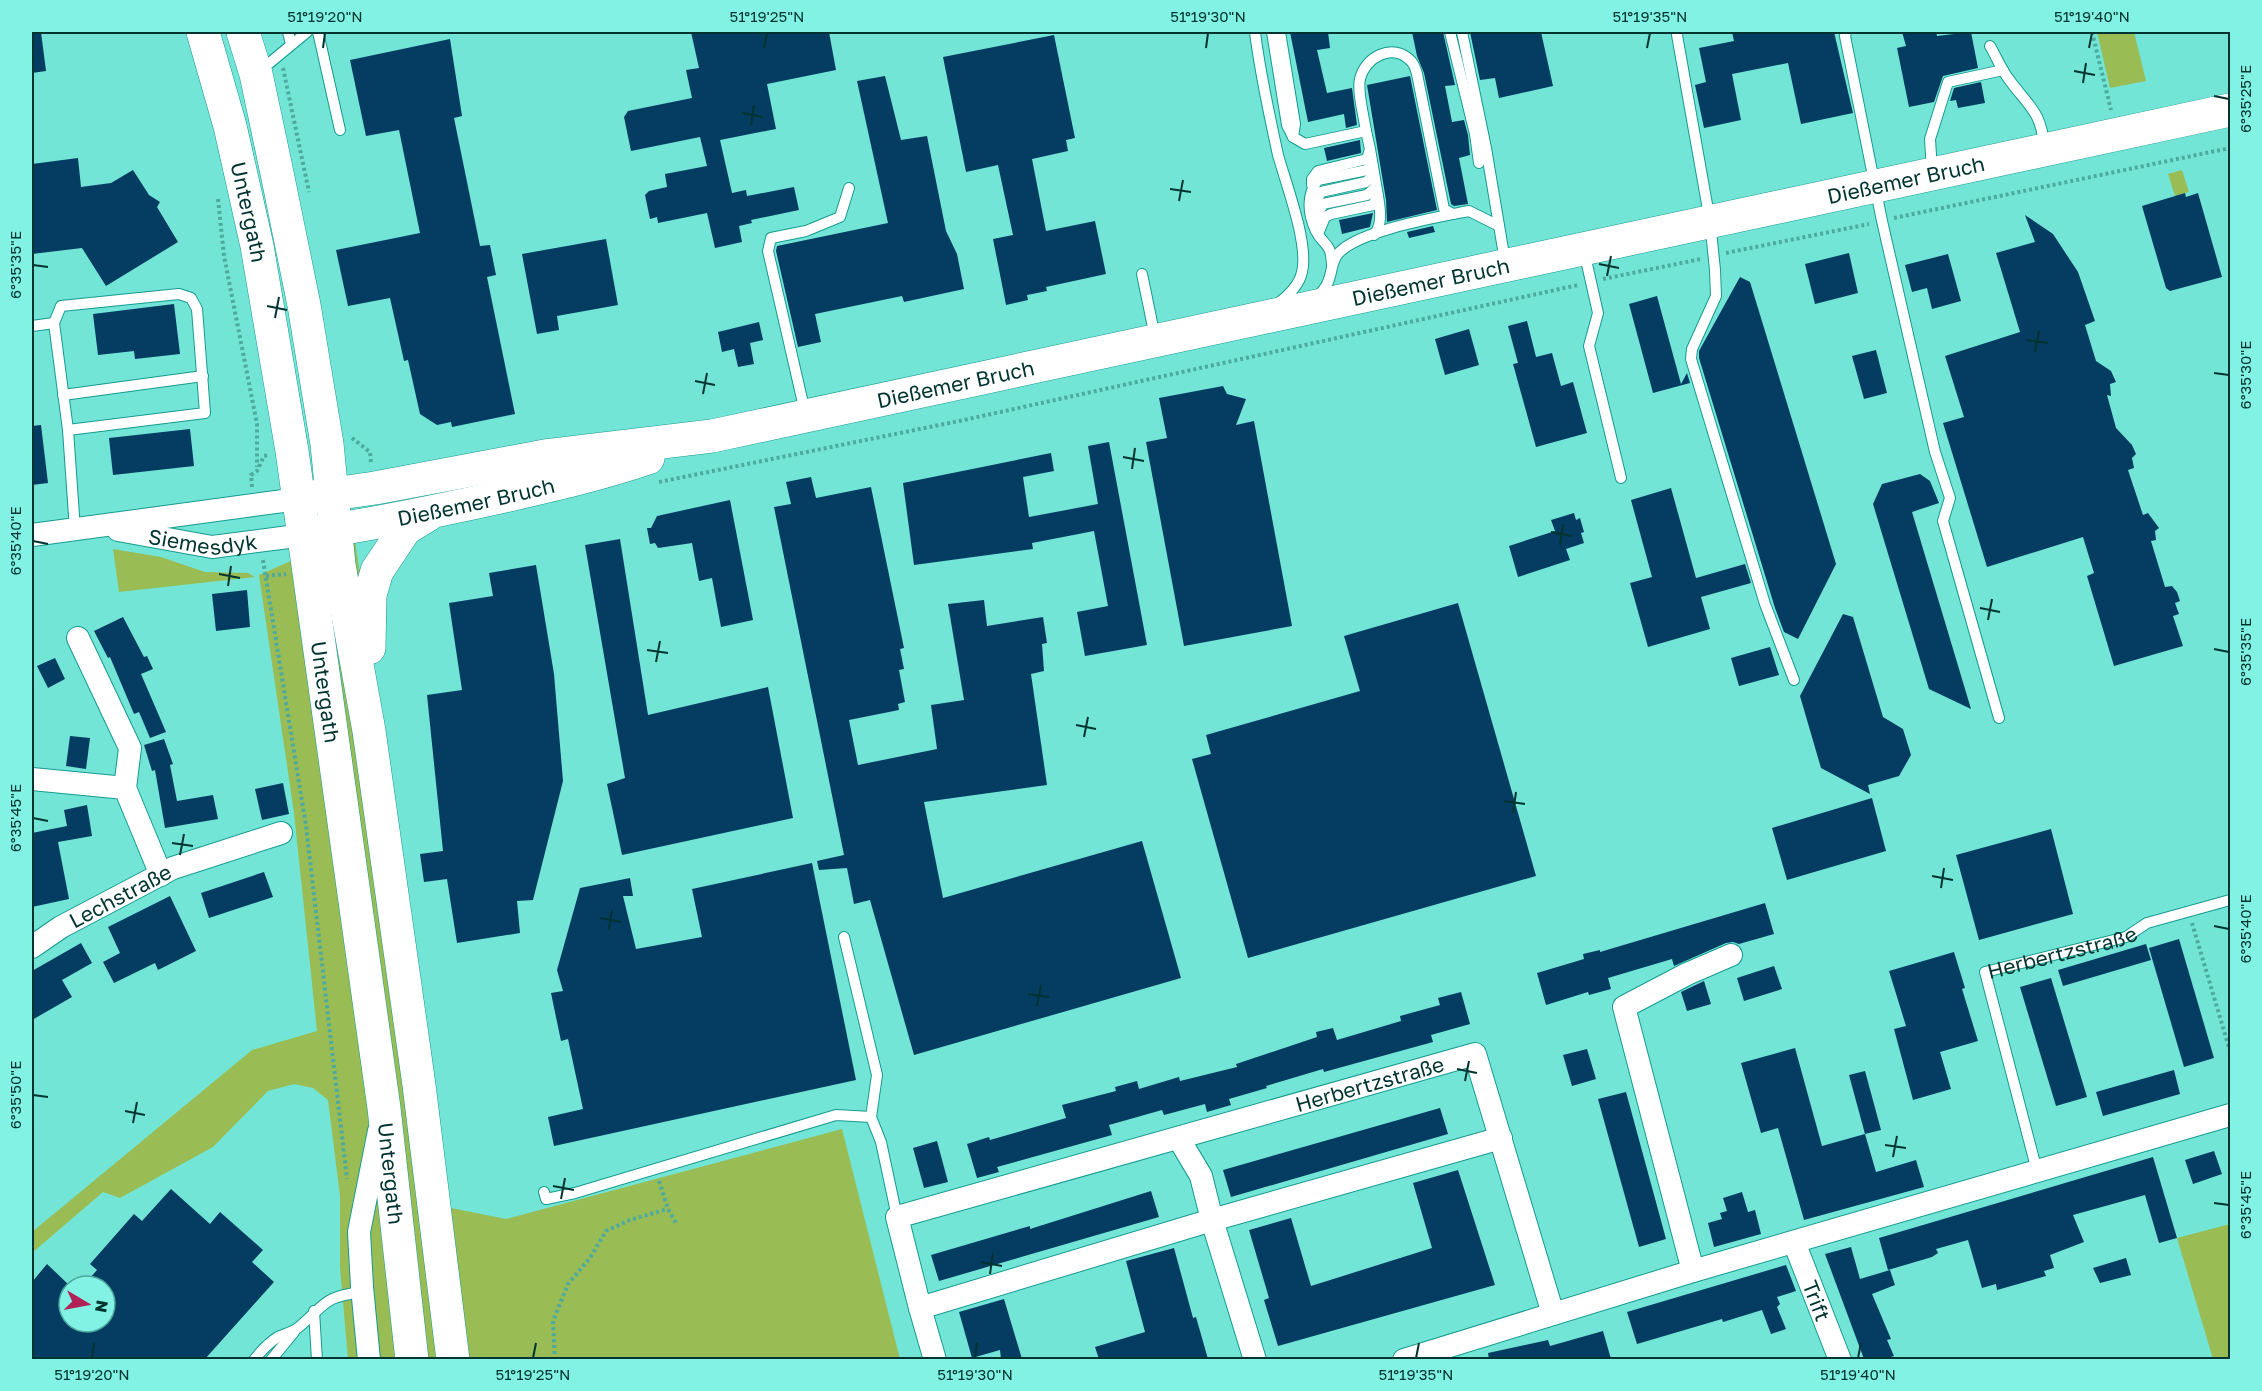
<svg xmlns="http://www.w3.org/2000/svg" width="2262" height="1391" viewBox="0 0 2262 1391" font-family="'Golos Text',sans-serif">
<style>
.green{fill:#99bc55}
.building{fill:#043c62}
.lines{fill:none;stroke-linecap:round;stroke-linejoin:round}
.lane-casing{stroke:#159b90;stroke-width:12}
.street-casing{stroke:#159b90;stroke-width:24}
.primary-casing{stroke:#159b90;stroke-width:34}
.path{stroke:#4daa9f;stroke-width:4;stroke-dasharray:3 3;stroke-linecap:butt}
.lane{stroke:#fff;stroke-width:10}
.street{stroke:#fff;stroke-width:22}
.primary{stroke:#fff;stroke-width:33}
.ticks{fill:none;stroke:#003430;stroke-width:2}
.labels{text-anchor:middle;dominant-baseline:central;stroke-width:6;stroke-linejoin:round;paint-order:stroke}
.street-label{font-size:21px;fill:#003430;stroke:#81f2e4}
.neatline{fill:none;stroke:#003430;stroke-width:2}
.ticks-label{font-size:15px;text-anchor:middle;fill:#003430}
</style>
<rect width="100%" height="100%" fill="#73e5d7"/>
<g class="green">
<polygon points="2097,32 2134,32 2146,81 2110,88"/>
<polygon points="2182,170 2189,192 2175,196 2168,174"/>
<polygon points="354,533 451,1208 506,1219 842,1129 900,1359 348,1359 340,1268 340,1196 328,1100 313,1088 294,1084 268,1091 213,1147 120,1198 103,1192 32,1253 32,1232 252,1050 317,1031 294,813 259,575"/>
<polygon points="113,549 161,557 205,572 248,573 255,577 119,592"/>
<polygon points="2230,1224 2230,1359 2213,1359 2177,1238"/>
</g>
<g class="building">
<polygon points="32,32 41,32 46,71 32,73"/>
<polygon points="691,32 829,32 836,70 767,84 776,129 720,140 732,193 746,190 747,196 794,187 799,210 751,220 752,223 739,226 742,242 715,248 707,213 658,223 657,217 650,219 645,195 649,191 667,187 665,174 707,166 700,137 631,151 624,117 628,111 692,98 686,70 699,68"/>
<polygon points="1290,32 1328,32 1330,48 1317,50 1327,93 1352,88 1357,125 1346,128 1344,114 1308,122"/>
<polygon points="1412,32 1443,32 1455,85 1445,86 1452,122 1464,120 1468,135 1470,155 1459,158 1468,204 1454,206 1451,204 1424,73 1417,56"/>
<polygon points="1470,32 1541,32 1553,86 1499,98 1495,78 1480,80"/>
<polygon points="1732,32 1834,32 1853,113 1801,124 1788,63 1732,74 1741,120 1704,128 1695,85 1706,82 1699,48 1734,41"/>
<polygon points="1902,32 1936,32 1937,36 1971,32 1978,68 1943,76 1934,102 1909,107 1897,48 1906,46"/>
<polygon points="1054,35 1075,138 1066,140 1068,151 1032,159 1046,231 1095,221 1106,274 1046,287 1047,291 1027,295 1028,300 1006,305 993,239 1013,235 998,165 966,172 943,57"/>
<polygon points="450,39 462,116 454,118 480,246 490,245 496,275 487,277 515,414 452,427 451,422 437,425 420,414 408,360 404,361 390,298 348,306 336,250 420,233 399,130 366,136 350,60"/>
<polygon points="885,76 901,140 927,136 946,231 957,254 964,289 904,302 902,296 815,314 821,342 798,347 776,251 777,246 888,223 857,81"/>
<polygon points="1410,76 1437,210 1387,222 1386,200 1367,85"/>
<polygon points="1981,82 1985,103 1958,108 1956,100 1950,101 1954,88"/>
<polygon points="1360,140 1361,153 1327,161 1324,148"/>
<polygon points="78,158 81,187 111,183 133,170 149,195 160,202 157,207 178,242 106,286 82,248 32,254 32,164"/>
<polygon points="2185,193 2186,197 2198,193 2222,277 2170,291 2166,288 2142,206"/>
<polygon points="1373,213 1370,227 1342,234 1339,220"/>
<polygon points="2025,215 2053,234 2078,272 2095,321 2085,325 2096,361 2111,371 2116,382 2110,384 2111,396 2107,395 2116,428 2132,445 2136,454 2132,458 2134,468 2128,470 2143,515 2148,513 2159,528 2155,531 2156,540 2151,541 2165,587 2172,586 2177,592 2180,601 2175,603 2179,614 2173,616 2183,646 2114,666 2087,576 2094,573 2083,537 1987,567 1943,423 1964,417 1945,356 2020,332 1996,253 2035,242"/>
<polygon points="1433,226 1435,232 1409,238 1407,232"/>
<polygon points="606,239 618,305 557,316 559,330 537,334 522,254"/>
<polygon points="1849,253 1858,293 1815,304 1805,264"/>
<polygon points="1948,254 1961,301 1932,309 1927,288 1912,292 1905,265"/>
<polygon points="1740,277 1750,282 1836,564 1798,639 1784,632 1775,608 1699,358 1699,351"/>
<polygon points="1657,296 1681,384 1687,373 1690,383 1653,393 1629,304"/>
<polygon points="174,304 180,354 135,359 134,351 98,355 93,314"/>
<polygon points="1527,321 1536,357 1552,353 1561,386 1573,382 1587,433 1536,447 1513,364 1518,363 1508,326"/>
<polygon points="759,322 763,340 750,343 754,364 738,367 734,349 722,352 718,332"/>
<polygon points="1469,329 1479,365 1445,375 1435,339"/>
<polygon points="1876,350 1887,393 1864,399 1852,356"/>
<polygon points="1223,386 1227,394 1246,399 1236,425 1254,421 1292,626 1184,646 1146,442 1167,438 1159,398"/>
<polygon points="41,425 48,483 32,485 32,426"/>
<polygon points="190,429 194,466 113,475 109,438"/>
<polygon points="1109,442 1147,645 1085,656 1077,612 1108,606 1094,531 1032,543 1033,549 914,565 903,483 1051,453 1054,471 1023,477 1029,517 1098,504 1088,446"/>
<polygon points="1920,474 1930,481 1939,503 1912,512 1971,709 1929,689 1873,504 1882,484"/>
<polygon points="811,477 816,498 871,487 904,648 900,649 904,669 899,670 905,702 898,704 899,710 849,720 858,765 937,749 931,705 964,700 948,604 984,600 987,626 1043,617 1047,643 1042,644 1044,671 1031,674 1047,785 924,802 943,898 1142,841 1181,978 914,1055 870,900 854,904 847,868 819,870 817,861 844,855 774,507 791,504 786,482"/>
<polygon points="1671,488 1696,578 1745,564 1751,583 1701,597 1710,629 1648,647 1630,583 1652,577 1631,500"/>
<polygon points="730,500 753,620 721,627 712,578 699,581 692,543 658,548 655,543 650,544 647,528 651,528 657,516"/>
<polygon points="1574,513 1576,520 1580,518 1584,532 1581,533 1584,543 1566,549 1570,560 1518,577 1509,546 1555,531 1551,520"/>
<polygon points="620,539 648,715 768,687 793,818 622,855 607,784 625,778 585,545"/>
<polygon points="536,565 554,674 563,781 533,900 517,901 520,933 457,943 447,879 424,882 420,854 443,851 427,695 462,690 449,603 493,596 489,573"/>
<polygon points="247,590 250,627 216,631 212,594"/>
<polygon points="1458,603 1536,876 1248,958 1192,759 1211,754 1206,735 1360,691 1344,636"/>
<polygon points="1843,614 1853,617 1883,717 1903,729 1911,755 1899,776 1868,785 1870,794 1821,768 1800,696"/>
<polygon points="123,617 144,657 147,656 153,669 141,674 166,732 150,738 139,712 134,714 110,657 108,658 94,631"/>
<polygon points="1770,647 1779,675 1739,686 1731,658"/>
<polygon points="55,658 65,679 48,688 37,666"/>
<polygon points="70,736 90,738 86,769 66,766"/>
<polygon points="164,739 173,764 170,765 177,801 213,795 218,819 165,828 155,770 152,771 144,745"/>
<polygon points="283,783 289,814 262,820 255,789"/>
<polygon points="1872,798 1886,851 1787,880 1772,828"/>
<polygon points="87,805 92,836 58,842 69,899 32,907 32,833 67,826 64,810"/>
<polygon points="2051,829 2073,914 1979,940 1956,855"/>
<polygon points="812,863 856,1080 554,1146 548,1117 583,1109 568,1039 561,1041 551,993 563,991 557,970 580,888 630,878 633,896 623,896 636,949 702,937 692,889"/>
<polygon points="264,872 273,897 209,918 201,893"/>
<polygon points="170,896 196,951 158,970 155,963 114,983 103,962 120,953 108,927"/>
<polygon points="1765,903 1774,934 1739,944 1733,942 1726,943 1674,966 1672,959 1608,978 1611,989 1589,995 1588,992 1546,1005 1537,973 1584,959 1583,954 1600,950 1600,952"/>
<polygon points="2179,939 2214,1058 2184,1067 2149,948"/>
<polygon points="81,943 92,963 62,980 72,997 32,1020 32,971"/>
<polygon points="2146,944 2151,960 2063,986 2058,970"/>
<polygon points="1954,952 1965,988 1962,989 1978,1041 1940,1052 1951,1089 1913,1100 1894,1029 1906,1026 1889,971"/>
<polygon points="1774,966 1782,989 1744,1001 1737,978"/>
<polygon points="2051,978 2087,1097 2056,1106 2020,987"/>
<polygon points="1704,981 1711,1004 1687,1011 1681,992"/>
<polygon points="1461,992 1470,1024 1431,1035 1433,1042 1324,1072 1323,1069 1266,1086 1267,1088 1229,1099 1231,1105 1207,1112 1205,1104 1164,1115 1162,1110 1109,1125 1112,1135 997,1167 999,1172 977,1178 967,1144 989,1137 990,1140 1066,1118 1062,1105 1116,1091 1115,1087 1137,1081 1139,1089 1179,1077 1180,1081 1237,1067 1236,1064 1317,1037 1316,1032 1333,1028 1337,1040 1401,1021 1400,1016 1440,1005 1438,998"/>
<polygon points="1795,1048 1822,1146 1865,1134 1876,1172 1916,1160 1924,1187 1804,1220 1778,1128 1761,1133 1741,1063"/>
<polygon points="1587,1049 1596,1079 1572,1086 1563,1055"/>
<polygon points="2174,1070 2180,1094 2103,1116 2096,1092"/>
<polygon points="1865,1071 1881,1130 1865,1134 1849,1075"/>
<polygon points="1626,1092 1666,1239 1639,1247 1598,1099"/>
<polygon points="1440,1108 1448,1134 1231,1197 1223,1170"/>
<polygon points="937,1141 948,1182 924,1188 913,1148"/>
<polygon points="2214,1151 2222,1174 2193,1184 2185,1160"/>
<polygon points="2153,1157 2177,1238 2159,1243 2145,1195 2073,1215 2084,1242 2050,1255 2054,1268 2044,1271 2046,1276 1997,1290 1996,1284 1982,1288 1968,1240 1936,1249 1938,1253 1932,1257 1888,1270 1879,1238"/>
<polygon points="1458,1170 1495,1285 1278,1346 1264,1300 1269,1298 1249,1230 1291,1218 1311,1286 1432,1248 1413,1183"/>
<polygon points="171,1189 210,1224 220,1212 263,1250 252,1262 274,1282 205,1359 32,1359 32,1282 47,1264 69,1285 69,1322 105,1322 105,1286 83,1286 97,1270 90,1264 134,1214 142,1221"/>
<polygon points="1151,1191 1159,1217 939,1281 931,1255 1030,1226 1030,1229"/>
<polygon points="1742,1192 1748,1212 1755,1210 1761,1234 1714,1247 1708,1223 1722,1219 1720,1213 1727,1211 1723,1198"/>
<polygon points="1851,1247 1860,1279 1890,1270 1895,1285 1872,1294 1891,1339 1887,1340 1894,1356 1885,1359 1864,1359 1825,1254"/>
<polygon points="1174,1248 1193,1318 1196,1317 1208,1359 1099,1359 1095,1347 1145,1332 1126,1261"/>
<polygon points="2126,1258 2131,1275 2100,1283 2093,1268"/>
<polygon points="1786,1265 1796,1291 1777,1297 1780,1304 1777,1307 1786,1329 1771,1334 1762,1310 1723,1322 1722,1319 1637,1344 1627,1312"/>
<polygon points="1004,1299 1022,1359 1001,1359 1000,1350 972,1358 959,1312"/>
<polygon points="1603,1331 1611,1359 1489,1359 1488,1353 1548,1340 1550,1346"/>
</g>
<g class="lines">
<g class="lane-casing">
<g id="lane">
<polyline points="288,32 291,44"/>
<polyline points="318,32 340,130"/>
<path d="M1255 32C1260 73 1269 114 1278 155 1286 184 1309 244 1302 272 1299 286 1288 296 1277 304"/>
<path d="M1272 32 1287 125 1293 137 1305 144 1366 131C1364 117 1357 91 1360 79 1365 57 1393 42 1411 61 1414 64 1416 70 1417 74L1444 209 1453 214"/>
<polyline points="1280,32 1295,124 1293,137"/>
<polyline points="1450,32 1475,134 1479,163"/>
<polyline points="1462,32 1486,148 1505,261"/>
<polyline points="1678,32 1677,35 1710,221 1715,270 1716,296 1692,349 1691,359 1765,604 1794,680"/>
<polyline points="1846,32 1845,36 1882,221 1935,452 1950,498 1943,521 1999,718"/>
<path d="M1990 46C1996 56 2001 69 2008 78 2027 105 2042 111 2044 147"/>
<polyline points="261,70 307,32"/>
<polyline points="1932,171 1930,139 1948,82 2003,70"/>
<polyline points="1312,185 1312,179 1318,171 1367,159 1370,149 1366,131"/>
<polyline points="1311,210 1321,192 1366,182 1374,175"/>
<polyline points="1315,219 1323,204 1367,195 1376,187"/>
<polyline points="1318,234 1325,217 1331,214 1373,205 1378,196 1370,149"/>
<path d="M1374 235C1383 224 1380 209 1378 196"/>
<polyline points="1584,251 1598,313 1589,346 1621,478"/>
<path d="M1332 265C1331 241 1324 247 1316 231 1308 214 1306 195 1318 180L1367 170 1372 163"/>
<polyline points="1142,274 1155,337"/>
<path d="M1317 297C1321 293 1326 287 1328 282 1332 273 1331 264 1337 255 1355 231 1439 217 1469 211L1499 226"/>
<polyline points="54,323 61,306 179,294 191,298 197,309 205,413 68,430"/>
<polyline points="32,326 54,323 68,430 75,530"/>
<polyline points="63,395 203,376"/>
<polyline points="805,412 768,251 771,238 806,231 840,217 849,188"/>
<polyline points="844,937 877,1075 871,1117"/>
<path id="s1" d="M2037 1171 1985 972 2126 937 2147 923 2230 900"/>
<polyline points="544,1192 546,1199 575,1193 836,1115 871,1117 881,1142 897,1217"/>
<polyline points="314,1311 317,1360"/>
<path d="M254 1360C261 1351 268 1343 278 1337 284 1334 293 1332 299 1327 327 1303 323 1297 362 1292"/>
<polyline points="271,1360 294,1332"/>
</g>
</g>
<g class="street-casing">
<g id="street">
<path id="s2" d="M118 530 212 547 304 535"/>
<polyline points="32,535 298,499"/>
<polyline points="78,638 130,748 125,788"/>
<polyline points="32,779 125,788 161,875"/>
<path id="s3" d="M32 947 61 927 173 868 281 833"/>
<polyline points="1179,1139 1201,1176 1212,1220 1255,1360"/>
<path id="s4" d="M1794 1242 1840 1360"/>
<polyline points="1693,1271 1624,1007 1687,974 1731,955"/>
<polyline points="920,1308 1212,1220 1501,1138"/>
<polyline points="369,1360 362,1287 359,1232 379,1131"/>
<path id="s5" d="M935 1360 920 1308 897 1217 1475 1054 1553 1314"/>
<polyline points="1404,1360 1693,1271 2230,1115"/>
</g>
</g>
<g class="primary-casing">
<g id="primary">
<path id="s6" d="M203 32 230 126 257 246 292 451 384 1108 412 1360"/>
<polyline points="243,32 256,74 277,173 304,305 327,444 339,565 369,731 419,1085 453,1360"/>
<path id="s7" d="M298 499 375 488 545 456 712 436 2230 110"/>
<path id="s8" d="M315 533C379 523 442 510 505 496 553 485 601 474 648 458"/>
<polyline points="369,648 370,595 377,571 405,529 428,515"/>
</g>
</g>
<g class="path">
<polyline points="2092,32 2111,110"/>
<polyline points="283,68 309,192"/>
<polyline points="218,199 224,256 257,424 257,467"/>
<polyline points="1894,218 2230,148"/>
<polyline points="1726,253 1869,224"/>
<polyline points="1603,279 1701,259"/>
<polyline points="352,438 370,452 371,464"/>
<polyline points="659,482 964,420 1578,285"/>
<polyline points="252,487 251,475 257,471 264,456 269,455"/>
<polyline points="263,560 306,826 347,1179"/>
<polyline points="266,576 286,574"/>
<polyline points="2192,923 2230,1051"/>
<polyline points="659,1181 668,1209 676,1223"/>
<polyline points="555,1360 553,1321 568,1284 590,1258 606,1231 630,1220 668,1209"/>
</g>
<use href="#lane" class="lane"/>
<use href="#street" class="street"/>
<use href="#primary" class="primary"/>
</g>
<path class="ticks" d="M323 48 325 33M764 48 767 33M1206 48 1208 33M1647 48 1650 33M2089 48 2092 33M2074 71 2095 75M2083 83 2086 63M2214 96 2229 99M742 113 763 117M751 125 754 105M1170 189 1191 192M1179 201 1183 180M1599 264 1619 268M33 265 48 267M1607 276 1611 256M267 306 287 310M275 318 279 297M2027 340 2048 343M2035 352 2039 331M2214 373 2229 375M695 381 715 385M703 394 707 373M1123 457 1144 461M1132 469 1135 448M1551 532 1572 536M33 541 48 544M1560 545 1563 524M219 574 240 578M228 586 231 566M1980 608 2000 612M1988 620 1992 599M2214 649 2229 652M647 650 668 653M656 662 660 641M1076 725 1096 729M1084 737 1088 717M1504 801 1525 804M1513 813 1516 792M33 818 48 821M172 843 193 846M180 855 184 834M1932 876 1953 880M1941 888 1944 868M600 918 621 922M2214 926 2229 929M609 930 612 910M1028 994 1049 997M1037 1006 1041 985M1457 1069 1477 1073M1465 1081 1469 1061M33 1095 48 1097M125 1111 145 1115M133 1123 137 1102M1885 1145 1906 1148M1893 1157 1897 1136M553 1186 574 1190M561 1199 565 1178M2214 1203 2229 1205M981 1262 1002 1266M990 1274 993 1253M92 1358 94 1343M533 1358 536 1343M975 1358 977 1343M1416 1358 1419 1343M1858 1358 1861 1343"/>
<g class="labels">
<g class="street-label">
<text stroke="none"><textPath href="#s7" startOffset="1640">Dießemer Bruch</textPath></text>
<text stroke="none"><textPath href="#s6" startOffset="186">Untergath</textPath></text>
<text stroke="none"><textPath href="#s7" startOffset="1154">Dießemer Bruch</textPath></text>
<text stroke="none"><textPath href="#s7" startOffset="668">Dießemer Bruch</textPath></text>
<text stroke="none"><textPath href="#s8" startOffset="164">Dießemer Bruch</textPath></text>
<text stroke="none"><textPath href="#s2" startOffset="86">Siemesdyk</textPath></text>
<text stroke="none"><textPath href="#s6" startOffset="672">Untergath</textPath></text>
<text stroke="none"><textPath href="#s3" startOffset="102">Lechstraße</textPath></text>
<text stroke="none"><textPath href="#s1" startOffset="285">Herbertzstraße</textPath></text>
<text stroke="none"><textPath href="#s5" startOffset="639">Herbertzstraße</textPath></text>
<text stroke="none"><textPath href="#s6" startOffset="1158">Untergath</textPath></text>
<text stroke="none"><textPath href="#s4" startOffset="63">Trift</textPath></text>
</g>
</g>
<rect width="2262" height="1391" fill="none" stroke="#81f2e4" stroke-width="66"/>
<g transform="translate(87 1304) rotate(100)"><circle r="28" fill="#81f2e4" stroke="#4da69c" stroke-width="1.5"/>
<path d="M0-4.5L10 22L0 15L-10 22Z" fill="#b12156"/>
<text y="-9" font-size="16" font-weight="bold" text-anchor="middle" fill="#003430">N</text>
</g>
<rect x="33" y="33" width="2196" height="1325" class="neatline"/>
<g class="ticks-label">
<text x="325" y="22">51°19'20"N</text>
<text x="767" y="22">51°19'25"N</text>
<text x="1208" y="22">51°19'30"N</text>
<text x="1650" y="22">51°19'35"N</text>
<text x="2092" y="22">51°19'40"N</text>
<text transform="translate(2246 99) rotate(-90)" y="5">6°35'25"E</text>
<text transform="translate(16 265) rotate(-90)" y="5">6°35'35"E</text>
<text transform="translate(2246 375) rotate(-90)" y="5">6°35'30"E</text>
<text transform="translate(16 541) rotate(-90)" y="5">6°35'40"E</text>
<text transform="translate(2246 652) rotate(-90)" y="5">6°35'35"E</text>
<text transform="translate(16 818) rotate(-90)" y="5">6°35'45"E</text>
<text transform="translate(2246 929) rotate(-90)" y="5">6°35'40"E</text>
<text transform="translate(16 1095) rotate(-90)" y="5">6°35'50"E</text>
<text transform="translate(2246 1205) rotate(-90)" y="5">6°35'45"E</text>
<text x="92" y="1380">51°19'20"N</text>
<text x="533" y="1380">51°19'25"N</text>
<text x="975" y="1380">51°19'30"N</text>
<text x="1416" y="1380">51°19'35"N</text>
<text x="1858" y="1380">51°19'40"N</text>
</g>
</svg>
